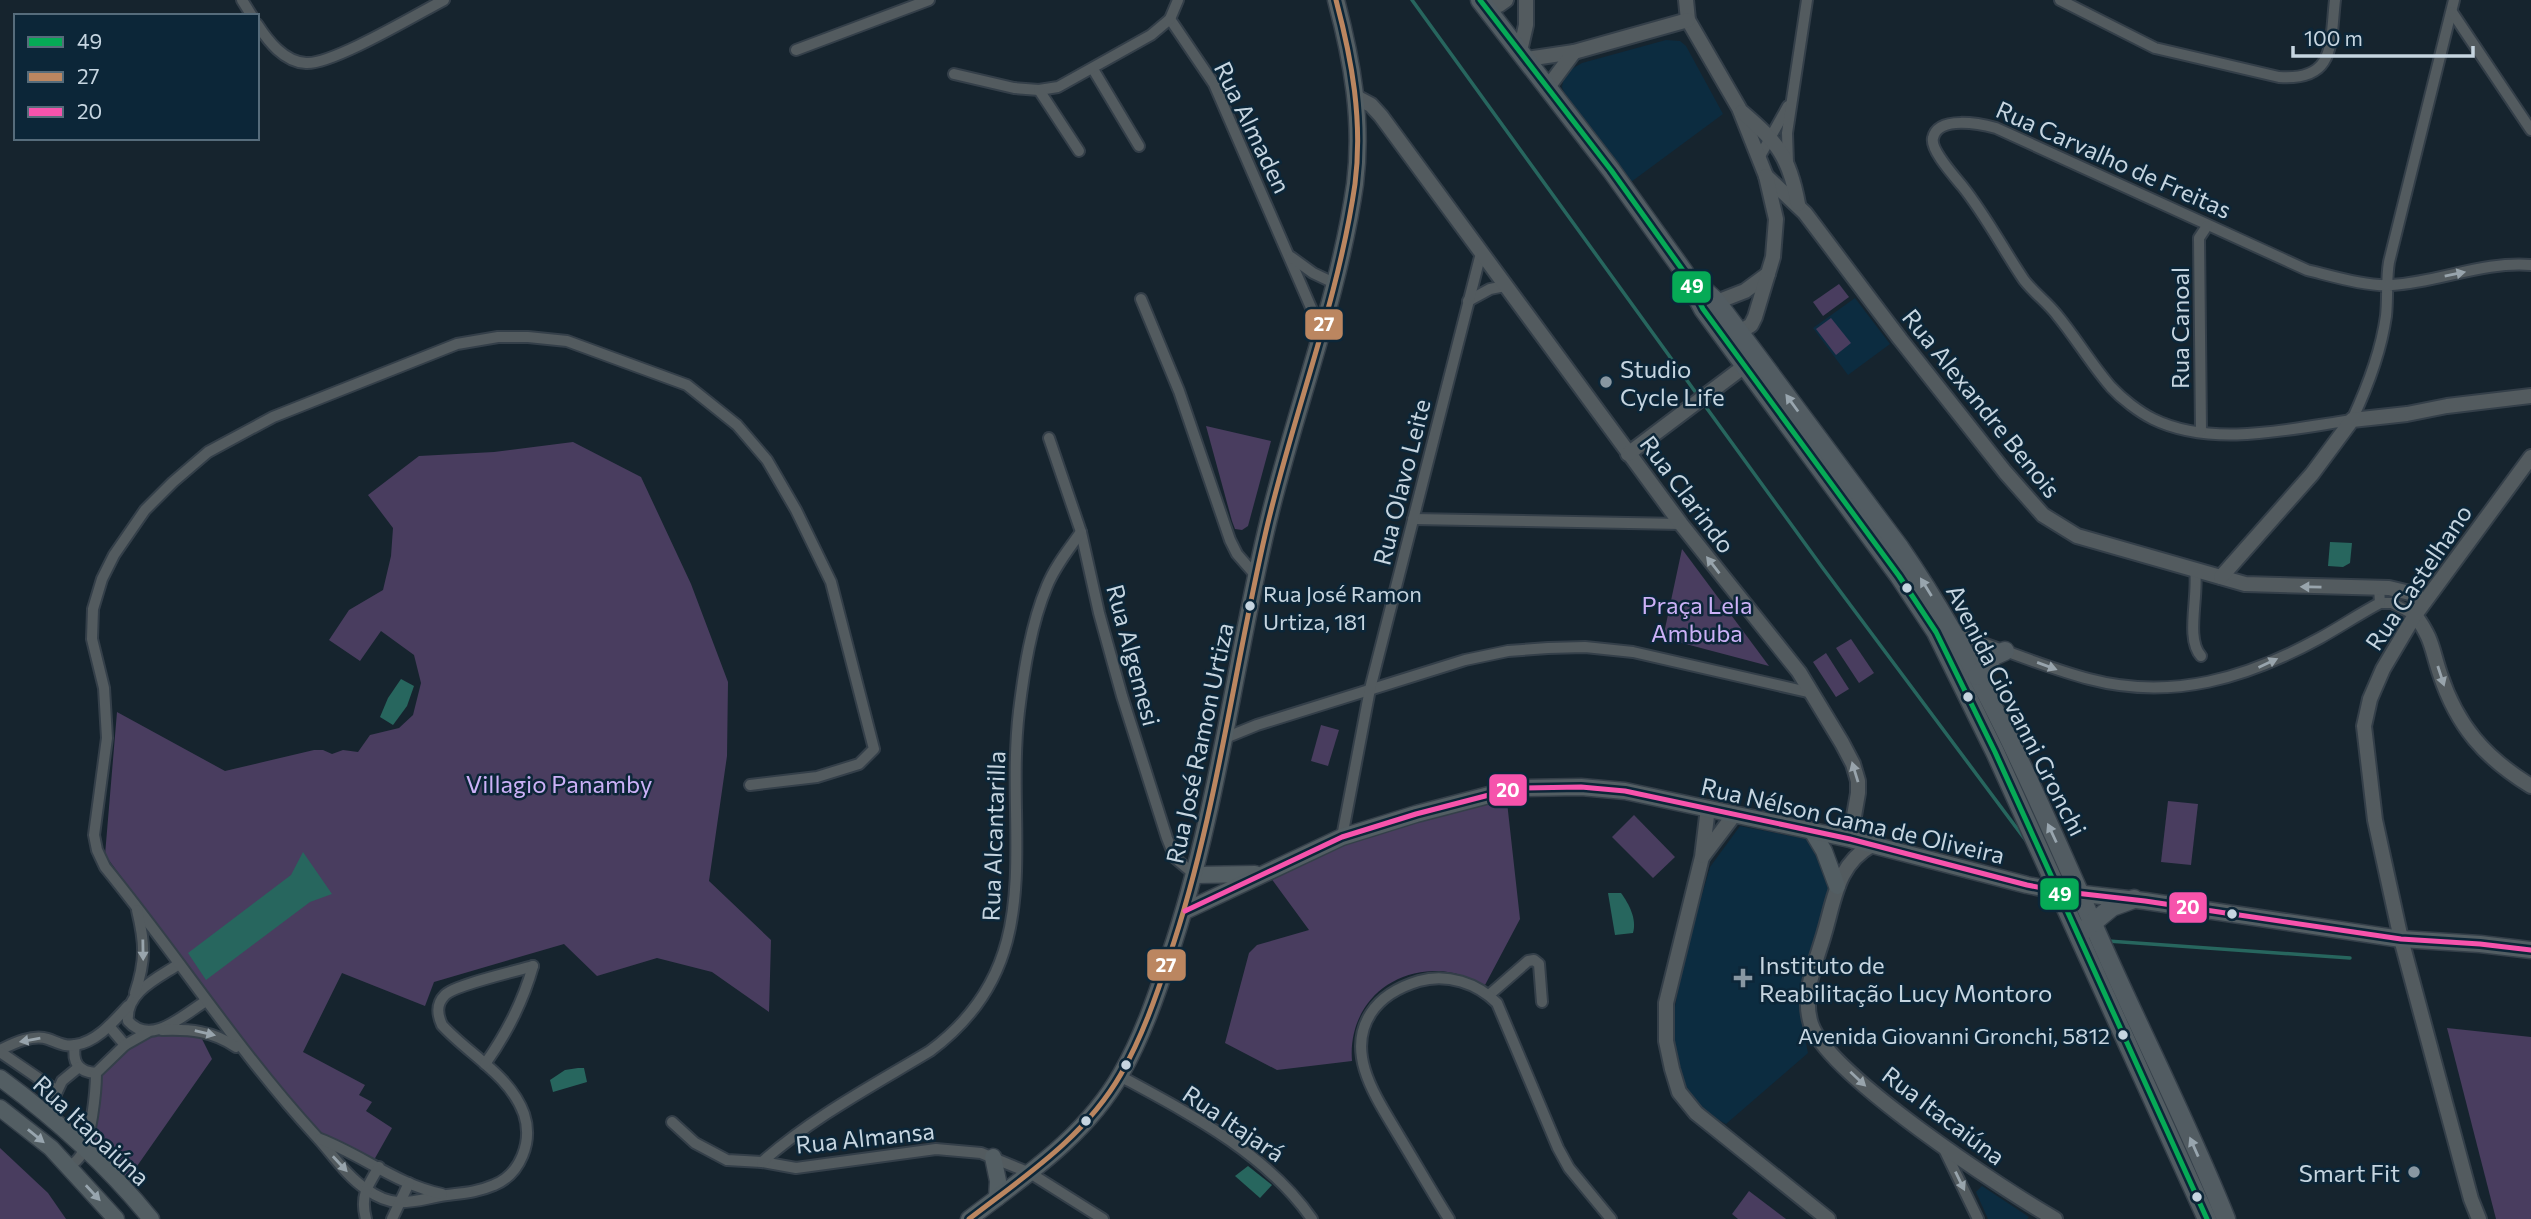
<svg xmlns="http://www.w3.org/2000/svg" width="2531" height="1219" viewBox="0 0 2531 1219" font-family="Commissioner,sans-serif">
<style>
.built{fill:#0c2c40}
.green{fill:#493d5f}
.water{fill:#27665e}
.lines{fill:none;stroke-linecap:round;stroke-linejoin:round}
.stream{stroke:#27665e;stroke-width:3.5}
.minor-casing{stroke:#343f49;stroke-width:14}
.tertiary-casing{stroke:#343f49;stroke-width:18}
.secondary-casing{stroke:#343f49;stroke-width:19}
.primary-casing{stroke:#343f49;stroke-width:21}
.minor{stroke:#535b5f;stroke-width:10}
.tertiary{stroke:#535b5f;stroke-width:14}
.secondary{stroke:#535e63;stroke-width:16}
.primary{stroke:#525c62;stroke-width:18}
.bus-1-casing{stroke:#0c2638;stroke-width:10}
.bus-2-casing{stroke:#0c2638;stroke-width:10}
.bus-3-casing{stroke:#0c2638;stroke-width:10}
.bus-1{stroke:#06aa56;stroke-width:5}
.bus-2{stroke:#bb8660;stroke-width:5}
.bus-3{stroke:#f653ac;stroke-width:5}
.oneway{fill:#98a4ac}
.oneway2{fill:#98a5ae}
.poi-dot{fill:#8897a2;stroke:#0c2638;stroke-width:2.5}
.bus-dot{fill:#c6d5e0;stroke:#0c2638;stroke-width:2.5}
.labels{text-anchor:middle;dominant-baseline:central;stroke-width:5;stroke-linejoin:round;paint-order:stroke}
.bus-label{font-size:22px;fill:#c6d5e0;stroke:#0c2638;text-anchor:start}
.street-label{font-size:24px;fill:#c6d5e0;stroke:#0c2638}
.poi-label{font-size:24px;fill:#c6d5e0;stroke:#0c2638;text-anchor:start}
.park-label{font-size:24px;fill:#ccb1f7;stroke:#0c2638}
.line-badge{stroke:#0c2638;stroke-width:2.5}
.badge-label{font-size:19px;text-anchor:middle;font-weight:bold;fill:#fff}
</style>
<rect width="100%" height="100%" fill="#16242e"/>
<g class="built">
<polygon points="1666,40 1680,41 1686,46 1723,114 1631,182 1565,95 1562,87 1564,77 1570,70 1582,63"/>
<polygon points="1855,298 1890,344 1848,375 1813,328"/>
<polygon points="1740,826 1812,840 1830,887 1799,1006 1808,1053 1726,1124 1698,1109 1684,1091 1671,1027 1686,950 1710,867"/>
<polygon points="1982,1186 2029,1217 2027,1219 1988,1219 1976,1192"/>
</g>
<g class="green">
<polygon points="1839,284 1849,297 1823,316 1813,302"/>
<polygon points="1831,318 1851,343 1836,355 1816,329"/>
<polygon points="1206,426 1271,441 1248,526 1242,530 1235,529 1232,521"/>
<polygon points="573,442 641,477 691,584 728,682 727,756 709,881 771,940 769,1012 712,972 657,958 597,976 564,944 434,982 425,1006 342,973 303,1052 365,1085 359,1095 372,1102 366,1111 392,1128 374,1160 319,1133 249,1049 105,855 117,712 225,771 314,750 323,750 332,754 343,750 358,752 370,735 399,728 413,715 421,683 414,655 381,631 360,661 329,640 349,610 383,590 391,556 393,528 368,495 419,456 494,452"/>
<polygon points="1682,549 1769,666 1663,638"/>
<polygon points="1851,639 1874,673 1859,683 1836,648"/>
<polygon points="1826,653 1849,689 1836,697 1813,662"/>
<polygon points="1321,725 1339,730 1328,766 1311,761"/>
<path d="M1506 793 1520 919 1485 985C1468 977 1452 970 1433 971 1382 973 1348 1012 1352 1061L1277 1070 1225 1043 1249 953 1257 945 1309 930 1268 874 1331 847Z"/>
<polygon points="2168,801 2198,804 2191,865 2161,862"/>
<polygon points="1634,815 1675,857 1653,878 1612,837"/>
<polygon points="2447,1028 2531,1037 2531,1219 2496,1219"/>
<path d="M159 1033 200 1035 212 1059 128 1179C118 1169 105 1158 97 1146 89 1133 101 1092 101 1075 118 1057 134 1038 159 1033Z"/>
<polygon points="0,1148 48,1193 66,1219 0,1219"/>
<polygon points="1749,1191 1786,1219 1738,1219 1732,1214"/>
</g>
<g class="water">
<polygon points="2330,542 2352,543 2350,563 2343,567 2328,566"/>
<polygon points="401,679 414,686 407,706 393,725 380,717 388,698"/>
<polygon points="303,852 332,894 310,902 206,980 188,953 291,875"/>
<path d="M1608 893H1621C1629 904 1637 919 1633 933L1615 935Z"/>
<polygon points="578,1068 584,1068 587,1082 553,1092 550,1080 565,1070"/>
<polygon points="1248,1166 1272,1185 1260,1198 1235,1176"/>
</g>
<g class="lines">
<g class="stream">
<polyline points="1412,0 1699,397"/>
<polyline points="1703,403 1822,567 2027,842"/>
<polyline points="2108,941 2350,958"/>
</g>
<g class="minor-casing">
<g id="minor">
<polyline points="242,0 252,16"/>
<path d="M2060 0 2155 48 2279 77C2336 81 2330 44 2335 0"/>
<path d="M2454 0 2389 262C2386 279 2388 298 2386 316 2381 352 2367 388 2352 420 2290 429 2212 448 2153 419 2139 412 2122 399 2111 387 2091 364 2076 338 2057 315 2047 302 2034 293 2024 280 2003 249 1986 216 1963 187 1955 177 1930 150 1933 138 1938 115 1981 124 1996 128L2307 270C2332 276 2367 287 2392 285 2439 282 2484 261 2531 265"/>
<polyline points="2452,12 2531,130"/>
<polyline points="1170,19 1214,84 1322,333"/>
<path d="M257 24C268 41 284 62 306 63 332 65 417 14 444 0"/>
<polyline points="796,50 929,0"/>
<polyline points="1093,69 1139,146"/>
<polyline points="954,74 1014,88 1039,90 1058,87 1151,35 1170,19 1178,0"/>
<polyline points="1039,90 1079,151"/>
<polyline points="1759,158 1788,106"/>
<polyline points="1788,164 1787,133 1807,0"/>
<polyline points="1291,257 1313,273 1334,283"/>
<polyline points="1141,299 1179,391 1230,540 1237,554 1257,577"/>
<polyline points="1468,301 1490,289 1505,286"/>
<polyline points="2201,431 2199,238 2207,226"/>
<polyline points="1049,438 1081,532 1099,613 1122,696 1167,838 1175,858 1195,875"/>
<polyline points="1413,519 1681,524"/>
<path d="M2195 570C2199 595 2185 639 2201 656"/>
<polyline points="2380,603 2392,603 2415,615"/>
<path d="M1953 633C1999 647 2043 667 2089 679 2172 701 2247 678 2320 638 2340 627 2359 614 2380 603L2379 588"/>
<polyline points="1225,738 1257,725 1465,660 1508,651 1548,648 1585,647 1633,652 1812,693"/>
<polyline points="1342,837 1370,689 1481,253"/>
<path d="M179 964C158 978 125 992 128 1021 151 1047 183 1015 206 1001"/>
<path d="M533 966C517 971 454 985 445 995 436 1004 437 1014 442 1025 468 1054 510 1075 524 1114 533 1141 521 1174 494 1185 478 1192 463 1193 447 1195 414 1200 396 1211 366 1189 345 1175 332 1153 315 1135 238 1051 177 955 105 867L97 850 94 835 107 738 104 688 92 639 93 609 102 579 114 555 145 510 173 482 208 452 273 417 457 344 498 337H528L567 341 687 385 737 425 767 460 796 510 831 582 874 749 859 764 817 777 750 785"/>
<path d="M135 993C146 960 145 943 137 910"/>
<polyline points="1489,995 1528,961 1534,960 1539,964 1542,1002"/>
<polyline points="109,1026 125,1045"/>
<path d="M162 1030C190 1029 213 1031 236 1047"/>
<path d="M75 1045C72 1062 78 1072 96 1073"/>
<path d="M0 1050C14 1043 33 1034 48 1039 57 1042 64 1047 75 1045 97 1042 114 1021 128 1006"/>
<polyline points="0,1052 57,1091"/>
<path d="M485 1064C507 1033 523 1002 533 966"/>
<path d="M1120 1076C1190 1114 1266 1153 1312 1219"/>
<polyline points="47,1113 62,1081 79,1067"/>
<polyline points="672,1122 695,1143 727,1160 762,1162 796,1168 936,1149 981,1153 1030,1173 1103,1219"/>
<path d="M320 1139C362 1155 398 1185 442 1194"/>
<polyline points="1944,1149 1978,1219"/>
<path d="M762 1162C813 1117 872 1086 930 1051 1052 961 1004 838 1019 711 1024 670 1031 624 1047 586 1055 566 1069 549 1081 532"/>
<path d="M69 1167C73 1164 78 1160 81 1155 91 1139 96 1092 96 1073L125 1045 148 1032"/>
<path d="M366 1219C360 1197 367 1186 379 1167"/>
<polyline points="392,1219 409,1183"/>
<path d="M1449 1219C1432 1192 1416 1164 1399 1136 1378 1100 1344 1054 1371 1013 1382 996 1399 987 1419 981 1447 973 1477 983 1497 1003L1558 1148 1569 1168 1611 1219"/>
</g>
</g>
<g class="tertiary-casing">
<g id="tertiary">
<polyline points="1686,0 1688,20 1739,108 1766,176 1805,213 1900,339 2005,472 2043,515 2077,536 2245,584 2389,588 2414,594 2424,601"/>
<polyline points="1486,7 1499,5 1506,0"/>
<polyline points="1520,51 1526,25 1526,0"/>
<polyline points="1527,59 1574,52 1688,20"/>
<polyline points="1548,87 1574,52"/>
<polyline points="1356,97 1371,105 1381,116 1681,524 1799,672 1842,743 1853,764 1858,781 1858,793 1850,839"/>
<path d="M1742 112C1778 143 1789 156 1798 204"/>
<polyline points="1709,305 1745,291 1768,274"/>
<polyline points="1733,336 1751,325 1755,317 1773,257 1776,219 1766,176"/>
<polyline points="1628,454 1746,365"/>
<polyline points="2221,577 2312,474 2352,420 2407,414 2447,406 2531,396"/>
<path d="M2415 615C2433 640 2431 647 2440 674 2457 726 2485 758 2531 786"/>
<polyline points="1708,808 1702,857 1666,1003 1666,1041 1672,1069 1679,1092 1696,1113 1828,1219"/>
<path d="M1872 845C1838 864 1835 896 1825 931 1817 960 1801 993 1811 1024 1828 1075 2004 1190 2055 1219"/>
<polyline points="1703,856 1734,815"/>
<polyline points="2479,1219 2471,1199 2401,939 2375,820 2364,726 2370,699 2383,669 2415,615 2531,457"/>
</g>
</g>
<g class="secondary-casing">
<g id="secondary">
<polyline points="1812,831 1824,851 1837,886"/>
<polyline points="1195,875 1255,874"/>
<polyline points="1185,911 1342,837 1416,814 1516,788 1581,787 1625,791 1850,839 2027,885 2058,891 2145,901 2401,939 2480,944 2531,950"/>
<path d="M0 1078C56 1119 107 1165 151 1219"/>
<polyline points="0,1108 51,1148 116,1219"/>
<polyline points="993,1157 998,1181 997,1198"/>
<path d="M969 1219C1025 1176 1085 1137 1121 1074 1142 1037 1156 997 1169 957 1216 819 1233 673 1266 531 1293 414 1338 302 1355 184 1363 121 1352 60 1336 0"/>
</g>
</g>
<g class="primary-casing">
<g id="primary">
<polyline points="1480,0 1611,170 1684,272 1703,309 1899,576 1936,632 1995,752 2207,1219"/>
<path d="M1694 281 1716 301 1900 548C1980 664 2037 796 2093 924 2136 1023 2186 1119 2226 1219"/>
<polyline points="1977,676 1994,656 2005,651"/>
<polyline points="2084,930 2112,907 2134,899"/>
</g>
</g>
<use href="#minor" class="minor"/>
<use href="#tertiary" class="tertiary"/>
<use href="#secondary" class="secondary"/>
<use href="#primary" class="primary"/>
<g class="bus-1-casing">
<polyline id="bus-1" points="1480,0 1611,170 1684,272 1703,309 1899,576 1936,632 1995,752 2207,1219"/>
</g>
<g class="bus-2-casing">
<path id="bus-2" d="M969 1219C1025 1176 1085 1137 1121 1074 1142 1037 1156 997 1169 957 1216 819 1233 673 1266 531 1293 414 1338 302 1355 184 1363 121 1352 60 1336 0"/>
</g>
<g class="bus-3-casing">
<polyline id="bus-3" points="1185,911 1342,837 1416,814 1516,788 1581,787 1625,791 1850,839 2027,885 2058,891 2145,901 2401,939 2480,944 2531,950"/>
</g>
<use href="#bus-1" class="bus-1"/>
<use href="#bus-2" class="bus-2"/>
<use href="#bus-3" class="bus-3"/>
</g>
<defs><path id="oneway-solid" d="M-6-.8H1V-3.2L6.5 0L1 3.2V.8H-6Z" transform="scale(1.75)"/></defs>
<g class="oneway">
<use href="#oneway-solid" transform="translate(2455 274) rotate(-11)"/>
<use href="#oneway-solid" transform="translate(1713 565) rotate(-128)"/>
<use href="#oneway-solid" transform="translate(2311 587) rotate(-179)"/>
<use href="#oneway-solid" transform="translate(2268 663) rotate(-25)"/>
<use href="#oneway-solid" transform="translate(2047 666) rotate(20)"/>
<use href="#oneway-solid" transform="translate(2441 676) rotate(72)"/>
<use href="#oneway-solid" transform="translate(1855 772) rotate(-107)"/>
<use href="#oneway-solid" transform="translate(143 950) rotate(89)"/>
<use href="#oneway-solid" transform="translate(205 1033) rotate(13)"/>
<use href="#oneway-solid" transform="translate(30 1040) rotate(170)"/>
<use href="#oneway-solid" transform="translate(1858 1079) rotate(43)"/>
<use href="#oneway-solid" transform="translate(340 1164) rotate(47)"/>
<use href="#oneway-solid" transform="translate(1960 1181) rotate(64)"/>
</g>
<g class="oneway2">
<use href="#oneway-solid" transform="translate(1792 403) rotate(-126)"/>
<use href="#oneway-solid" transform="translate(1926 587) rotate(-122)"/>
<use href="#oneway-solid" transform="translate(2052 833) rotate(-115)"/>
<use href="#oneway-solid" transform="translate(36 1136) rotate(39)"/>
<use href="#oneway-solid" transform="translate(2194 1147) rotate(-114)"/>
<use href="#oneway-solid" transform="translate(93 1193) rotate(47)"/>
</g>
<g class="poi-dot">
<circle cx="1606" cy="382" r="7"/>
<path d="M1739.5 967.5h7v7h7v7h-7v7h-7v-7h-7v-7h7z"/>
<circle cx="2414" cy="1172" r="7"/>
</g>
<g class="bus-dot">
<circle cx="1907" cy="588" r="6"/>
<circle cx="1250" cy="606" r="6"/>
<circle cx="1968" cy="697" r="6"/>
<circle cx="2232" cy="914" r="6"/>
<circle cx="2123" cy="1035" r="6"/>
<circle cx="1126" cy="1065" r="6"/>
<circle cx="1086" cy="1121" r="6"/>
<circle cx="2197" cy="1197" r="6"/>
</g>
<g class="labels">
<g class="bus-label">
<text x="1263" y="593">Rua José Ramon<tspan x="1263" dy="28">Urtiza, 181</tspan></text>
<text x="2110" y="1035" text-anchor="end">Avenida Giovanni Gronchi, 5812</text>
</g>
<g class="street-label">
<text transform="translate(1253 127) rotate(64)">Rua Almaden</text>
<text transform="translate(2114 159) rotate(24)">Rua Carvalho de Freitas</text>
<text transform="translate(2179 328) rotate(-90)">Rua Canoal</text>
<text transform="translate(1982 403) rotate(51)">Rua Alexandre Benois</text>
<text transform="translate(1401 482) rotate(-76)">Rua Olavo Leite</text>
<text transform="translate(1688 494) rotate(53)">Rua Clarindo</text>
<text transform="translate(2418 577) rotate(-56)">Rua Castelhano</text>
<text transform="translate(1134 655) rotate(75)">Rua Algemesi</text>
<text transform="translate(2017 710) rotate(63)">Avenida Giovanni Gronchi</text>
<text transform="translate(1199 743) rotate(-78)">Rua José Ramon Urtiza</text>
<text transform="translate(1853 820) rotate(13)">Rua Nélson Gama de Oliveira</text>
<text transform="translate(993 836) rotate(-88)">Rua Alcantarilla</text>
<text transform="translate(1944 1115) rotate(37)">Rua Itacaiúna</text>
<text transform="translate(1234 1123) rotate(34)">Rua Itajará</text>
<text transform="translate(92 1130) rotate(43)">Rua Itapaiúna</text>
<text transform="translate(865 1137) rotate(-6)">Rua Almansa</text>
</g>
<g class="poi-label">
<text x="1620" y="368">Studio<tspan x="1620" dy="28">Cycle Life</tspan></text>
<text x="1759" y="964">Instituto de<tspan x="1759" dy="28">Reabilitação Lucy Montoro</tspan></text>
<text x="2400" y="1172" text-anchor="end">Smart Fit</text>
</g>
<g class="park-label">
<text x="1697" y="604">Praça Lela<tspan x="1697" dy="28">Ambuba</tspan></text>
<text x="559" y="783">Villagio Panamby</text>
</g>
</g>
<g class="line-badge">
<rect x="1671" y="270" width="41" height="34" rx="7" fill="#06aa56"/>
<rect x="1304" y="308" width="40" height="33" rx="7" fill="#bb8660"/>
<rect x="1488" y="773" width="40" height="34" rx="7" fill="#f653ac"/>
<rect x="2039" y="877" width="41" height="34" rx="7" fill="#06aa56"/>
<rect x="2168" y="891" width="40" height="33" rx="7" fill="#f653ac"/>
<rect x="1146" y="948" width="41" height="34" rx="7" fill="#bb8660"/>
</g>
<g class="badge-label">
<text x="1692" y="293">49</text>
<text x="1324" y="331">27</text>
<text x="1508" y="797">20</text>
<text x="2060" y="901">49</text>
<text x="2188" y="914">20</text>
<text x="1166" y="972">27</text>
</g>
<rect x="14" y="14" width="245" height="126" fill="#0c2638" stroke="#566c7b" stroke-width="2"/>
<rect x="28" y="37" width="35" height="10" fill="#06aa56" stroke="#566c7b" stroke-width="2"/>
<text x="77" y="49" font-size="21" fill="#c6d5e0">49</text>
<rect x="28" y="72" width="35" height="10" fill="#bb8660" stroke="#566c7b" stroke-width="2"/>
<text x="77" y="84" font-size="21" fill="#c6d5e0">27</text>
<rect x="28" y="107" width="35" height="10" fill="#f653ac" stroke="#566c7b" stroke-width="2"/>
<text x="77" y="119" font-size="21" fill="#c6d5e0">20</text>
<path d="M2293 46v10h180v-10" fill="none" stroke="#c6d5e0" stroke-width="3.5"/>
<text x="2304" y="46" font-size="21" fill="#c6d5e0" stroke="#0c2638" stroke-width="5" paint-order="stroke">100 m</text>
</svg>
